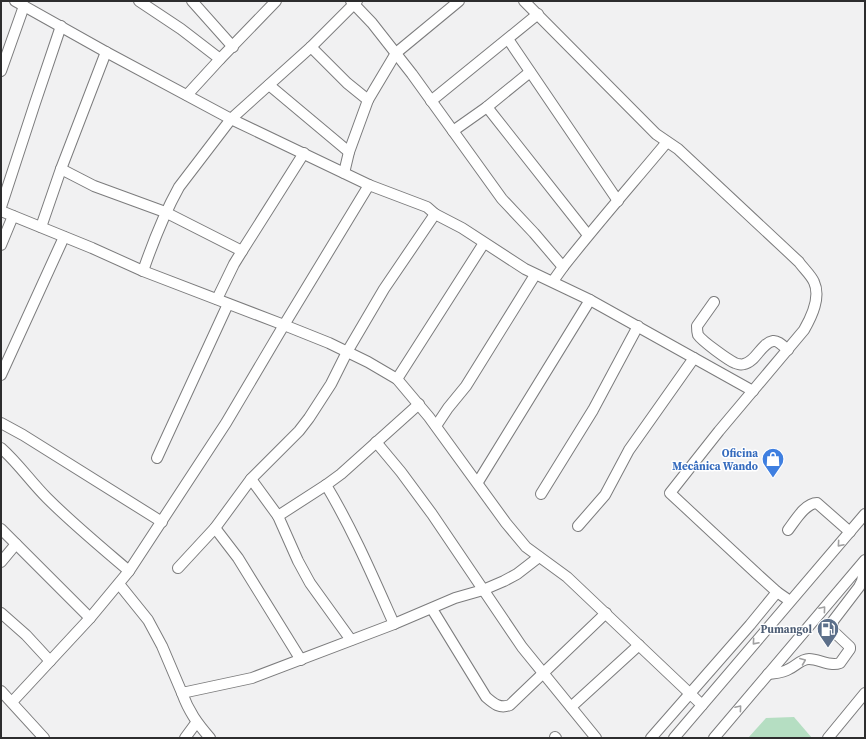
<svg xmlns="http://www.w3.org/2000/svg" width="866" height="739" viewBox="0 0 866 739" font-family="'Source Serif 4',serif">
<style>
.green{fill:#b5dec2}
.lines{fill:none;stroke-linecap:round;stroke-linejoin:round}
.minor-casing{stroke:#7c7c7d;stroke-width:12}
.minor{stroke:#fff;stroke-width:10}
.oneway{stroke:#a0a0a1}
.labels{text-anchor:middle;dominant-baseline:central;stroke-width:3;stroke-linejoin:round;paint-order:stroke}
.shop-label{font-size:11px;font-weight:bold;fill:#366cbe;stroke:#fff;text-anchor:end}
.service-label{font-size:11px;font-weight:bold;fill:#4e5e75;stroke:#fff;text-anchor:end}
</style>
<rect width="100%" height="100%" fill="#f1f1f2"/>
<polygon class="green" points="794,717 812,738 748,738 766,718"/>
<g class="lines">
<g class="minor-casing">
<g id="minor">
<polyline points="15,1 106,52 231,119 369,185 427,207 435,214 462,228 525,269 590,300 753,391"/>
<polyline points="139,1 181,29 220,59"/>
<polyline points="192,1 233,47"/>
<polyline points="351,1 372,23 412,74 502,199 534,233 563,267 553,281"/>
<path d="M524 1 656 134 678 149 799 262C803 268 811 275 814 282 821 297 812 316 804 330L719 431 670 493 756 573 777 592 790 601"/>
<polyline points="508,39 618,201"/>
<polyline points="311,47 347,83 368,100"/>
<polyline points="1,71 24,6"/>
<polyline points="269,85 349,152"/>
<polyline points="187,95 220,59 276,1"/>
<polyline points="431,101 538,14"/>
<polyline points="487,107 588,235"/>
<polyline points="453,131 487,107 530,72"/>
<polyline points="61,169 94,186 165,212 242,251 234,264 217,299"/>
<polyline points="344,173 349,152 368,100 396,53 459,1"/>
<polyline points="1,207 35,103 61,26"/>
<polyline points="1,211 92,248 143,271 284,325 329,343 368,362 397,379 429,417 506,523 526,547 567,577 702,705"/>
<polyline points="41,227 61,169 106,52"/>
<polyline points="1,245 13,216"/>
<polyline points="242,251 304,153"/>
<path d="M563 267C596 225 632 184 667 142"/>
<path d="M143 271C153 242 164 214 179 187L231 119 311 47 357 1"/>
<path d="M714 302 697 326C697 329 697 332 698 335 702 341 728 360 735 363 737 364 742 365 744 364 756 362 761 343 773 341 778 340 784 347 788 350"/>
<polyline points="1,375 64,237"/>
<polyline points="397,379 484,243"/>
<polyline points="1,423 23,435 162,522"/>
<polyline points="436,426 448,408 466,386 535,275"/>
<polyline points="376,442 401,472 432,514 522,647 596,738"/>
<path d="M1 448C18 463 31 482 47 498 73 524 101 547 129 571"/>
<polyline points="157,458 228,304"/>
<polyline points="251,479 278,516"/>
<polyline points="478,482 590,300"/>
<path d="M326 485C353 530 373 577 394 624"/>
<polyline points="541,494 593,410 638,326"/>
<polyline points="578,526 605,495 629,450 694,358"/>
<polyline points="215,528 238,558 301,660"/>
<polyline points="1,529 90,618"/>
<path d="M788 530C795 521 805 503 817 503L850 532"/>
<polyline points="1,562 16,544"/>
<polyline points="178,568 215,528 251,479 299,431 309,418 331,384 347,352 384,289 435,214"/>
<polyline points="119,584 148,620 162,646 182,693 252,678 394,624 455,598 483,590 504,581 517,574 539,557"/>
<path d="M432 609 486 697C494 704 500 709 510 705L606 613"/>
<polyline points="1,613 26,635 50,661"/>
<polyline points="351,640 310,583 298,561 278,516 326,485 341,474 419,404"/>
<path d="M768 674C775 673 783 673 789 669 796 666 801 659 809 659 819 659 830 667 840 663L850 649V647L833 631 832 628 833 621 859 587 862 581 865 566"/>
<polyline points="1,691 44,738"/>
<path d="M182 693C189 712 197 723 210 738"/>
<polyline points="12,702 90,618 129,571 226,423 284,325 369,185"/>
<polyline points="571,707 639,645"/>
<polyline points="555,737 556,738"/>
<polyline points="185,738 196,723"/>
<polyline points="651,738 750,625 777,592"/>
<polyline points="674,738 865,514"/>
<polyline points="714,738 865,560"/>
<polyline points="828,738 865,693"/>
</g>
</g>
<use href="#minor" class="minor"/>
</g>
<defs><path id="oneway-chevron" d="M-2-3.5L2.5 0L-2 3.5" fill="none" stroke-width="1.6" stroke-linecap="round" stroke-linejoin="round"/></defs>
<g class="oneway">
<use href="#oneway-chevron" transform="translate(840 544) rotate(131)"/>
<use href="#oneway-chevron" transform="translate(823 609) rotate(-50)"/>
<use href="#oneway-chevron" transform="translate(755 642) rotate(131)"/>
<use href="#oneway-chevron" transform="translate(803 661) rotate(-22)"/>
<use href="#oneway-chevron" transform="translate(739 708) rotate(-50)"/>
</g>
<defs>
<g id="shop-pin" transform="scale(1.15)"><path d="M0 17L-7.5 6A9.5 9.5 0 1 1 7.5 6Z" fill="#3f7fe0" stroke="#fff"/><path d="M-5-2.5h2.3a2.7 3.5 0 0 1 5.4 0H5L5.5 6h-11ZM-1.5-2.5h3a1.5 2.3 0 0 0-3 0Z" fill="#fff"/></g>
<g id="fuel-pin" transform="scale(1.15)"><path d="M0 17L-7.5 6A9.5 9.5 0 1 1 7.5 6Z" fill="#5c6f8a" stroke="#fff"/><path d="M-5.5-6h7V0h2V4h1.3V-2.5L3-4.5l.8-.8L6-3V5H2.5V1h-1V6h-7ZM-4.2-4.7v3.2H.2V-4.7Z" fill="#fff"/></g>
</defs>
<g fill-rule="evenodd">
<use href="#shop-pin" x="773" y="459"/>
<use href="#fuel-pin" x="828" y="629"/>
</g>
<g class="labels">
<g class="shop-label">
<text x="758" y="453">Oficina<tspan x="758" dy="13">Mecânica Wando</tspan></text>
</g>
<g class="service-label">
<text x="812" y="629">Pumangol</text>
</g>
</g>
<rect width="866" height="739" fill="none" stroke="#2d2d2e" stroke-width="4"/>
</svg>
